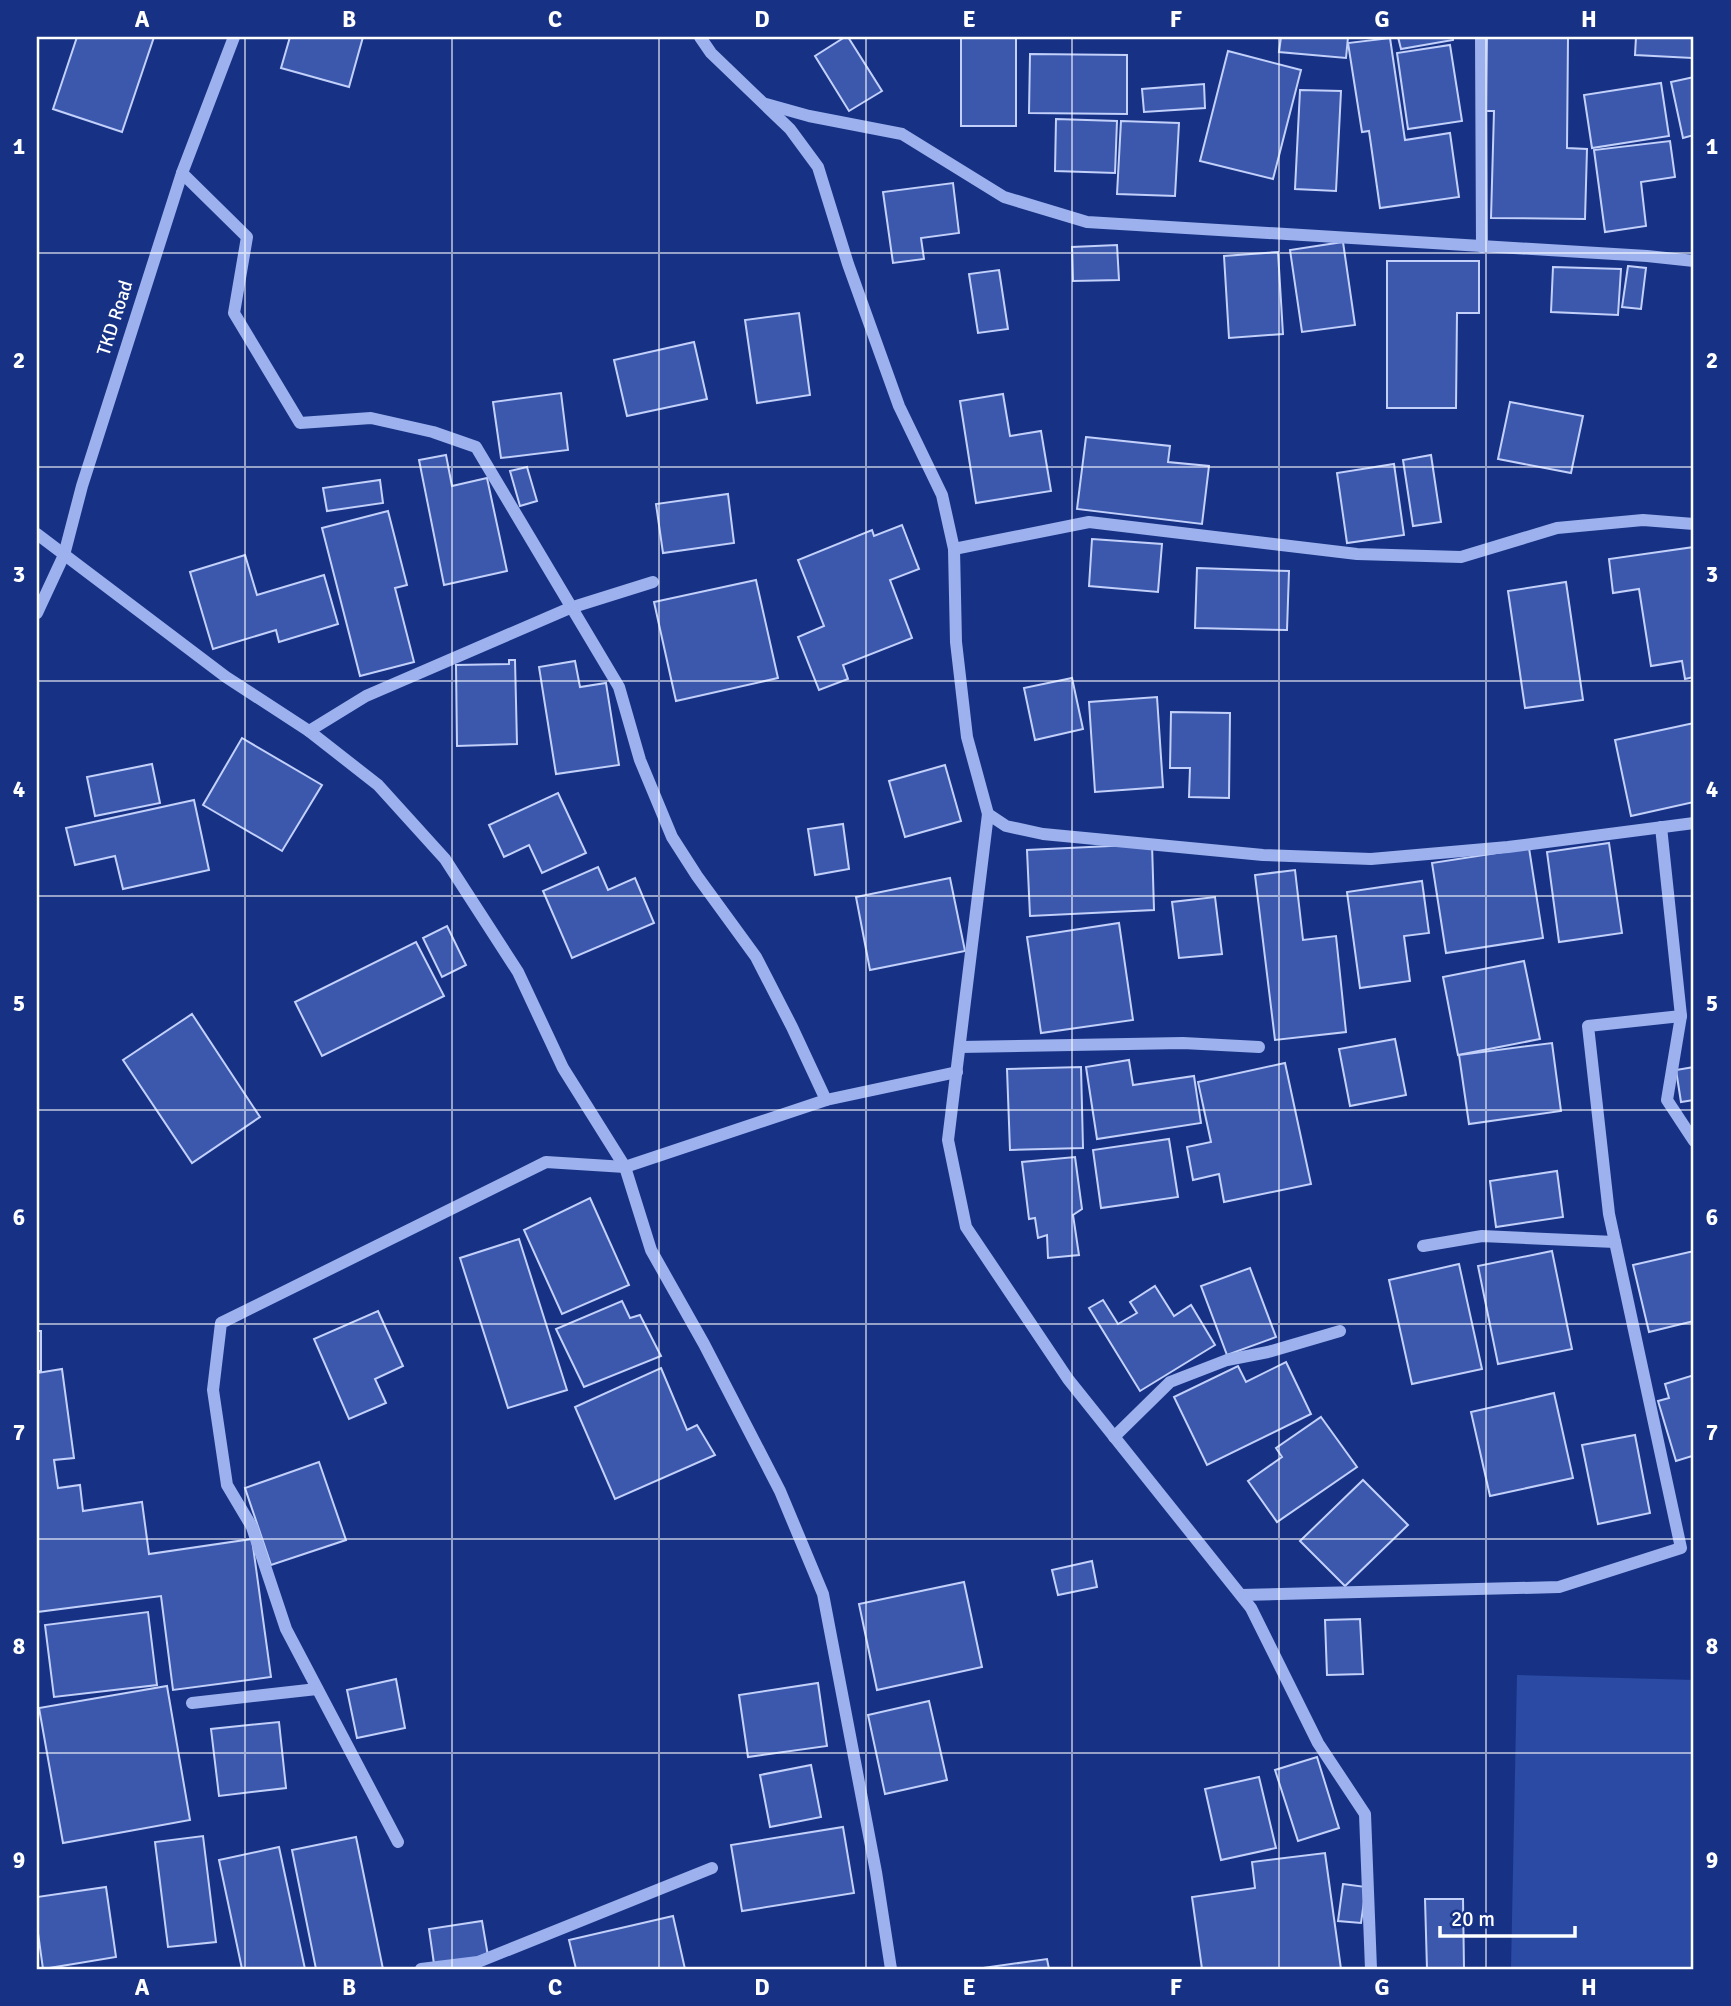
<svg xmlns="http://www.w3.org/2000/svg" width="1731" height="2006" viewBox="0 0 1731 2006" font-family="Signika,sans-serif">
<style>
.green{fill:#2a4aa4}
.building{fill:#3b58ad;stroke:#c2d0fa;stroke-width:2}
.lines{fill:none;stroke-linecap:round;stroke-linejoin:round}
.minor{stroke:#9cb1ed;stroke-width:12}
.grid{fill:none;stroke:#fff;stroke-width:2;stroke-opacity:0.55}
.labels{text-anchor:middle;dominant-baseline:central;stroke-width:6;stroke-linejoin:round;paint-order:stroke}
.street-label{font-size:19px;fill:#fff;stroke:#173285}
.neatline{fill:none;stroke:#fff;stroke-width:2.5}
.grid-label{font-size:23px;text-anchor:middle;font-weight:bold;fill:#fff}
</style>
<rect width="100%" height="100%" fill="#173285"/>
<polygon class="green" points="1517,1675 1694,1680 1694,1969 1511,1969"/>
<g class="building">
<polygon points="77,37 154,37 122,132 53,109"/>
<polygon points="290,37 363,37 349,87 281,68"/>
<polygon points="845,37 848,37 882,91 849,111 815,56"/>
<rect x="961" y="37" width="55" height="89"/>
<polygon points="1281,37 1348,37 1346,58 1279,52"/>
<polygon points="1398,37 1453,37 1453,40 1401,49"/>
<polygon points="1487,37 1568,37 1567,148 1587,149 1585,219 1491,218 1494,111 1486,111"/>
<polygon points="1636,37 1693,37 1692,58 1635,55"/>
<polygon points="1390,38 1405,140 1450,133 1459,197 1380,208 1369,131 1362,132 1348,43"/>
<polygon points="1450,45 1462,121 1408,129 1397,53"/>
<polygon points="1228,51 1301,70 1273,179 1200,161"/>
<polygon points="1030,54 1127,55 1127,114 1029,113"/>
<polygon points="1694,77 1694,135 1683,138 1671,82"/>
<polygon points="1661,83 1669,136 1592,148 1584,95"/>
<polygon points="1204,84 1205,108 1144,112 1142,89"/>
<polygon points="1300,90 1341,91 1336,191 1295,189"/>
<polygon points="1056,119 1117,121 1115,173 1055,171"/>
<polygon points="1121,121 1179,123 1175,196 1117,194"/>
<polygon points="1670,141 1675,177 1641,182 1646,226 1605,232 1594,150"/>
<polygon points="953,183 959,233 921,238 924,259 893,263 883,192"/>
<polygon points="1343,242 1355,325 1302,332 1290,250"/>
<polygon points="1117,245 1119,280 1073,281 1072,247"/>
<polygon points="1278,252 1283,334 1229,338 1224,256"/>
<polygon points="1387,261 1479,261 1479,313 1457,313 1456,408 1387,408"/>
<polygon points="1628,266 1646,268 1641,309 1622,307"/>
<polygon points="1553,267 1621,269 1618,315 1551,312"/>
<polygon points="999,270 1008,329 978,333 969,274"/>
<polygon points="799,313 810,395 757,403 745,320"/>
<polygon points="694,342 707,399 627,416 614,360"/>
<polygon points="561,393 568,450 501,458 493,402"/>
<polygon points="1003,394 1010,436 1041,431 1051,491 976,503 960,401"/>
<polygon points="1510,402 1583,416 1571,473 1498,459"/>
<polygon points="1086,437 1170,446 1168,462 1209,466 1202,524 1077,509"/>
<polygon points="446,455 452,486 487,478 507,571 444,585 419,460"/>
<polygon points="1431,455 1441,522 1413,526 1403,460"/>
<polygon points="1394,464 1404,535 1347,543 1337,473"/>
<polygon points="527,467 537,501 520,506 510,471"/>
<polygon points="380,480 383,503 327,511 323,488"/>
<polygon points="728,494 734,543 663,553 656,504"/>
<polygon points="388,511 407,585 395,588 414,662 360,676 322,528"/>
<polygon points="902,525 919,569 890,580 912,638 843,665 848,679 819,690 798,637 824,626 798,560 872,530 874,536"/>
<polygon points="1092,539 1162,544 1158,592 1089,586"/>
<polygon points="1694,547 1694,677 1685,679 1682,661 1651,666 1639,589 1613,593 1609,559"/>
<polygon points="245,555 257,595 324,575 338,624 279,642 276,630 213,649 190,572"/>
<polygon points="1197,568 1289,571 1287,630 1195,628"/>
<polygon points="756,580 778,678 676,701 654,602"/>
<polygon points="1566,582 1583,700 1525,708 1508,591"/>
<polygon points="509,660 515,660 517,744 457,746 456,665 509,664"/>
<polygon points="575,661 580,687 606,683 619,765 556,774 539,667"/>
<polygon points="1072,678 1083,729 1035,740 1024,688"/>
<polygon points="1157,697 1163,787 1095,792 1089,702"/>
<polygon points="1171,712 1230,713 1229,798 1189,797 1190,768 1170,768"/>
<polygon points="1694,723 1694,802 1631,816 1615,740"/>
<polygon points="242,738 322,785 282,851 203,805"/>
<polygon points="152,764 160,803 95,816 87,777"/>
<polygon points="945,765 961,821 905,837 889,781"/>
<polygon points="558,793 586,853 542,873 529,845 504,857 489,825"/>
<polygon points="194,800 209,870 123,889 115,856 75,865 66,828"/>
<polygon points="843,824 849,869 815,875 808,829"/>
<polygon points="1609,843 1622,933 1559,942 1547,852"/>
<polygon points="1152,844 1154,910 1030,916 1027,850"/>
<polygon points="1529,848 1543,938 1446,953 1432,863"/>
<polygon points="598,867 608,890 635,878 654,923 572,958 543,891"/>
<polygon points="1295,870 1303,940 1336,936 1346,1032 1275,1040 1255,875"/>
<polygon points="950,878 965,951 870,970 856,897"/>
<polygon points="1422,881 1429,933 1404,936 1410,981 1360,988 1347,892"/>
<polygon points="1215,897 1222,954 1179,958 1172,902"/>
<polygon points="1119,923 1133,1020 1041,1033 1027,937"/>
<polygon points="447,926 466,965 442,977 423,938"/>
<polygon points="416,942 444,996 322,1056 295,1002"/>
<polygon points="1524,961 1540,1039 1458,1055 1443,977"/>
<polygon points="192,1014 260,1117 192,1163 123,1060"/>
<polygon points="1395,1039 1406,1095 1350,1106 1339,1049"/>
<polygon points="1552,1043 1561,1111 1469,1124 1459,1055"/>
<polygon points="1129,1060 1133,1085 1194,1076 1201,1123 1097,1139 1086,1067"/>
<polygon points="1285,1063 1311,1184 1224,1202 1219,1174 1193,1180 1187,1147 1211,1142 1198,1082"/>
<polygon points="1081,1067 1083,1148 1010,1150 1007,1069"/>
<polygon points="1694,1067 1694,1100 1681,1102 1676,1070"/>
<polygon points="1169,1139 1178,1197 1101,1208 1093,1150"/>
<polygon points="1075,1157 1082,1209 1073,1215 1079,1255 1048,1258 1047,1235 1038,1238 1035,1218 1029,1219 1022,1162"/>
<polygon points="1557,1171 1563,1217 1496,1227 1490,1181"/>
<polygon points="590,1198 629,1285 562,1314 524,1230"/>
<polygon points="519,1239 567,1390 508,1408 460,1258"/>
<polygon points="1552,1251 1572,1349 1498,1364 1478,1266"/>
<polygon points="1694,1251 1694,1321 1649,1332 1633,1265"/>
<polygon points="1459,1264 1482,1369 1412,1384 1389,1280"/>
<polygon points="1250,1268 1276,1337 1227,1355 1201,1286"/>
<polygon points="1155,1286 1174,1316 1191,1305 1215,1345 1140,1391 1089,1308 1103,1300 1118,1324 1137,1313 1130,1302"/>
<polygon points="622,1301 630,1318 640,1315 661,1356 584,1387 556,1329"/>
<polygon points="378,1311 403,1366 375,1379 386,1403 349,1419 314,1339"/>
<rect x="37" y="1331" width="4" height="40"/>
<polygon points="1286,1362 1311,1414 1207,1465 1174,1397 1238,1366 1246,1382"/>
<polygon points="661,1368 687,1430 697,1425 715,1455 615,1499 575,1407"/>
<polygon points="62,1369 74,1458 54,1460 58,1488 80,1485 83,1511 142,1502 149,1554 252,1539 271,1677 173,1690 161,1596 37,1612 37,1373"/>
<polygon points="1694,1375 1694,1465 1692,1456 1676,1461 1658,1401 1669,1398 1665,1384"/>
<polygon points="1554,1393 1573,1478 1490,1496 1471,1412"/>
<polygon points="1321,1417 1357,1467 1277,1522 1248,1481 1282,1457 1276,1448"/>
<polygon points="1635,1435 1650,1513 1598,1524 1582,1445"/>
<polygon points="319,1462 346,1540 271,1565 245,1488"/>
<polygon points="1363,1480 1408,1525 1345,1586 1300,1541"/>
<polygon points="1092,1561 1097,1587 1058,1595 1052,1570"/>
<polygon points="964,1582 982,1667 877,1690 859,1604"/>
<polygon points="148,1612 157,1685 54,1697 45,1625"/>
<polygon points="1360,1619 1363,1674 1327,1675 1325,1620"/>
<polygon points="396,1679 405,1728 357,1738 347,1690"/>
<polygon points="818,1683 827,1746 748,1757 739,1695"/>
<polygon points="167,1686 190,1820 63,1843 39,1708"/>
<polygon points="929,1701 947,1780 885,1794 868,1715"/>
<polygon points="279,1722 286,1788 219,1796 211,1729"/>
<polygon points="1317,1757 1339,1828 1298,1841 1275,1770"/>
<polygon points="811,1765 821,1817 770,1827 760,1775"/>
<polygon points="1259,1777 1276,1848 1221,1860 1205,1789"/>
<polygon points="843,1827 854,1893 742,1911 731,1845"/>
<polygon points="203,1836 216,1942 168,1947 155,1842"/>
<polygon points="356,1837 383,1969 316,1969 292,1850"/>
<polygon points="279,1847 305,1969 242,1969 219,1860"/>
<polygon points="1325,1853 1341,1969 1202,1969 1192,1897 1255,1888 1252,1862"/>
<polygon points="1343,1884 1366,1887 1361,1923 1338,1921"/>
<polygon points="106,1887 116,1957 43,1969 37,1926 37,1897"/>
<polygon points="1425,1899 1463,1899 1464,1969 1427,1969"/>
<polygon points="673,1916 685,1969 576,1969 569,1940"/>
<polygon points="482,1921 488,1956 434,1964 429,1929"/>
<polygon points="1047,1959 1049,1969 976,1969"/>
</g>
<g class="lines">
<g class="minor">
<polyline points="700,37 711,53 790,129 818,167 848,264 899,406 942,495 954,549 956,642 967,737 988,814 1006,826 1043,834 1263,855 1371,859 1508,847 1694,823"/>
<polyline points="1481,37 1482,247"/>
<polyline points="766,104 809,116 902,134 1004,197 1087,222 1647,256 1694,261"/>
<polyline points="182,173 247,237 234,313 300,423 371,418 433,432 476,447 619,687 640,760 672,837 697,876 756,957 792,1027 826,1100"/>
<polyline points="37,534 226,677 309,731 378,785 445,859 518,972 563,1068 625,1167 651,1250 704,1344 780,1491 823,1594 876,1872 891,1969"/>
<polyline points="954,549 1089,522 1357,554 1461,557 1557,528 1643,520 1694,524"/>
<polyline points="37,613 64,555 82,486 182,173 234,37"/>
<polyline points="309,731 366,696 570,608 653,582"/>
<polyline points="988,814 948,1140 966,1227 1068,1379 1251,1608 1318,1743 1365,1814 1371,1969"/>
<polyline points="1681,1016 1667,1100 1694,1141"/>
<polyline points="960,1047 1183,1043 1259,1047"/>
<polyline points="1423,1246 1482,1236 1615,1242"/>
<polyline points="1114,1437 1170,1382 1227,1360 1268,1352 1340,1331"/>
<polyline points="1241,1595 1559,1587 1681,1548 1609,1214 1588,1026 1681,1016 1661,827"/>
<polyline points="192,1703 317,1689"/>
<polyline points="398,1842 286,1629 252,1527 227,1485 213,1390 221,1323 546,1162 625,1167 826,1100 957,1072"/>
<polyline points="421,1969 478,1962 712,1868"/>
</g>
</g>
<path class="grid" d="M245 37V1969M452 37V1969M659 37V1969M866 37V1969M1072 37V1969M1279 37V1969M1486 37V1969M37 253H1694M37 467H1694M37 681H1694M37 896H1694M37 1110H1694M37 1324H1694M37 1539H1694M37 1753H1694"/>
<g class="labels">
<g class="street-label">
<text transform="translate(115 318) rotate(-72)">TKD Road</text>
</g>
</g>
<rect width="1731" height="2006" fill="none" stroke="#173285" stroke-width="77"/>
<path d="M1440 1926v10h135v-10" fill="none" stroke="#ffffff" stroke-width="3.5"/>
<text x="1451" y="1926" font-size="21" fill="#ffffff" stroke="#173285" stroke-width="5" paint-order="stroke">20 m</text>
<rect x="38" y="38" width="1654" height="1930" class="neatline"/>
<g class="grid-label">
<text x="142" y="27">A</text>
<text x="349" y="27">B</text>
<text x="555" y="27">C</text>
<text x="762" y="27">D</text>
<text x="969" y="27">E</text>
<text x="1176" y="27">F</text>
<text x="1382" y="27">G</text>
<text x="1589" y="27">H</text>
<text x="19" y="154">1</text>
<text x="1712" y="154">1</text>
<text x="19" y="368">2</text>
<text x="1712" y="368">2</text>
<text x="19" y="582">3</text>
<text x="1712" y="582">3</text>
<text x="19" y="797">4</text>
<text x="1712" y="797">4</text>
<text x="19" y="1011">5</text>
<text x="1712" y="1011">5</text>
<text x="19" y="1225">6</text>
<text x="1712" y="1225">6</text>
<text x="19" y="1440">7</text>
<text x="1712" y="1440">7</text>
<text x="19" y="1654">8</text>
<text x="1712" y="1654">8</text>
<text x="19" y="1868">9</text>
<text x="1712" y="1868">9</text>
<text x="142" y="1995">A</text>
<text x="349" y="1995">B</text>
<text x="555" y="1995">C</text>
<text x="762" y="1995">D</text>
<text x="969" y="1995">E</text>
<text x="1176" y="1995">F</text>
<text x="1382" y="1995">G</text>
<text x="1589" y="1995">H</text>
</g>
</svg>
